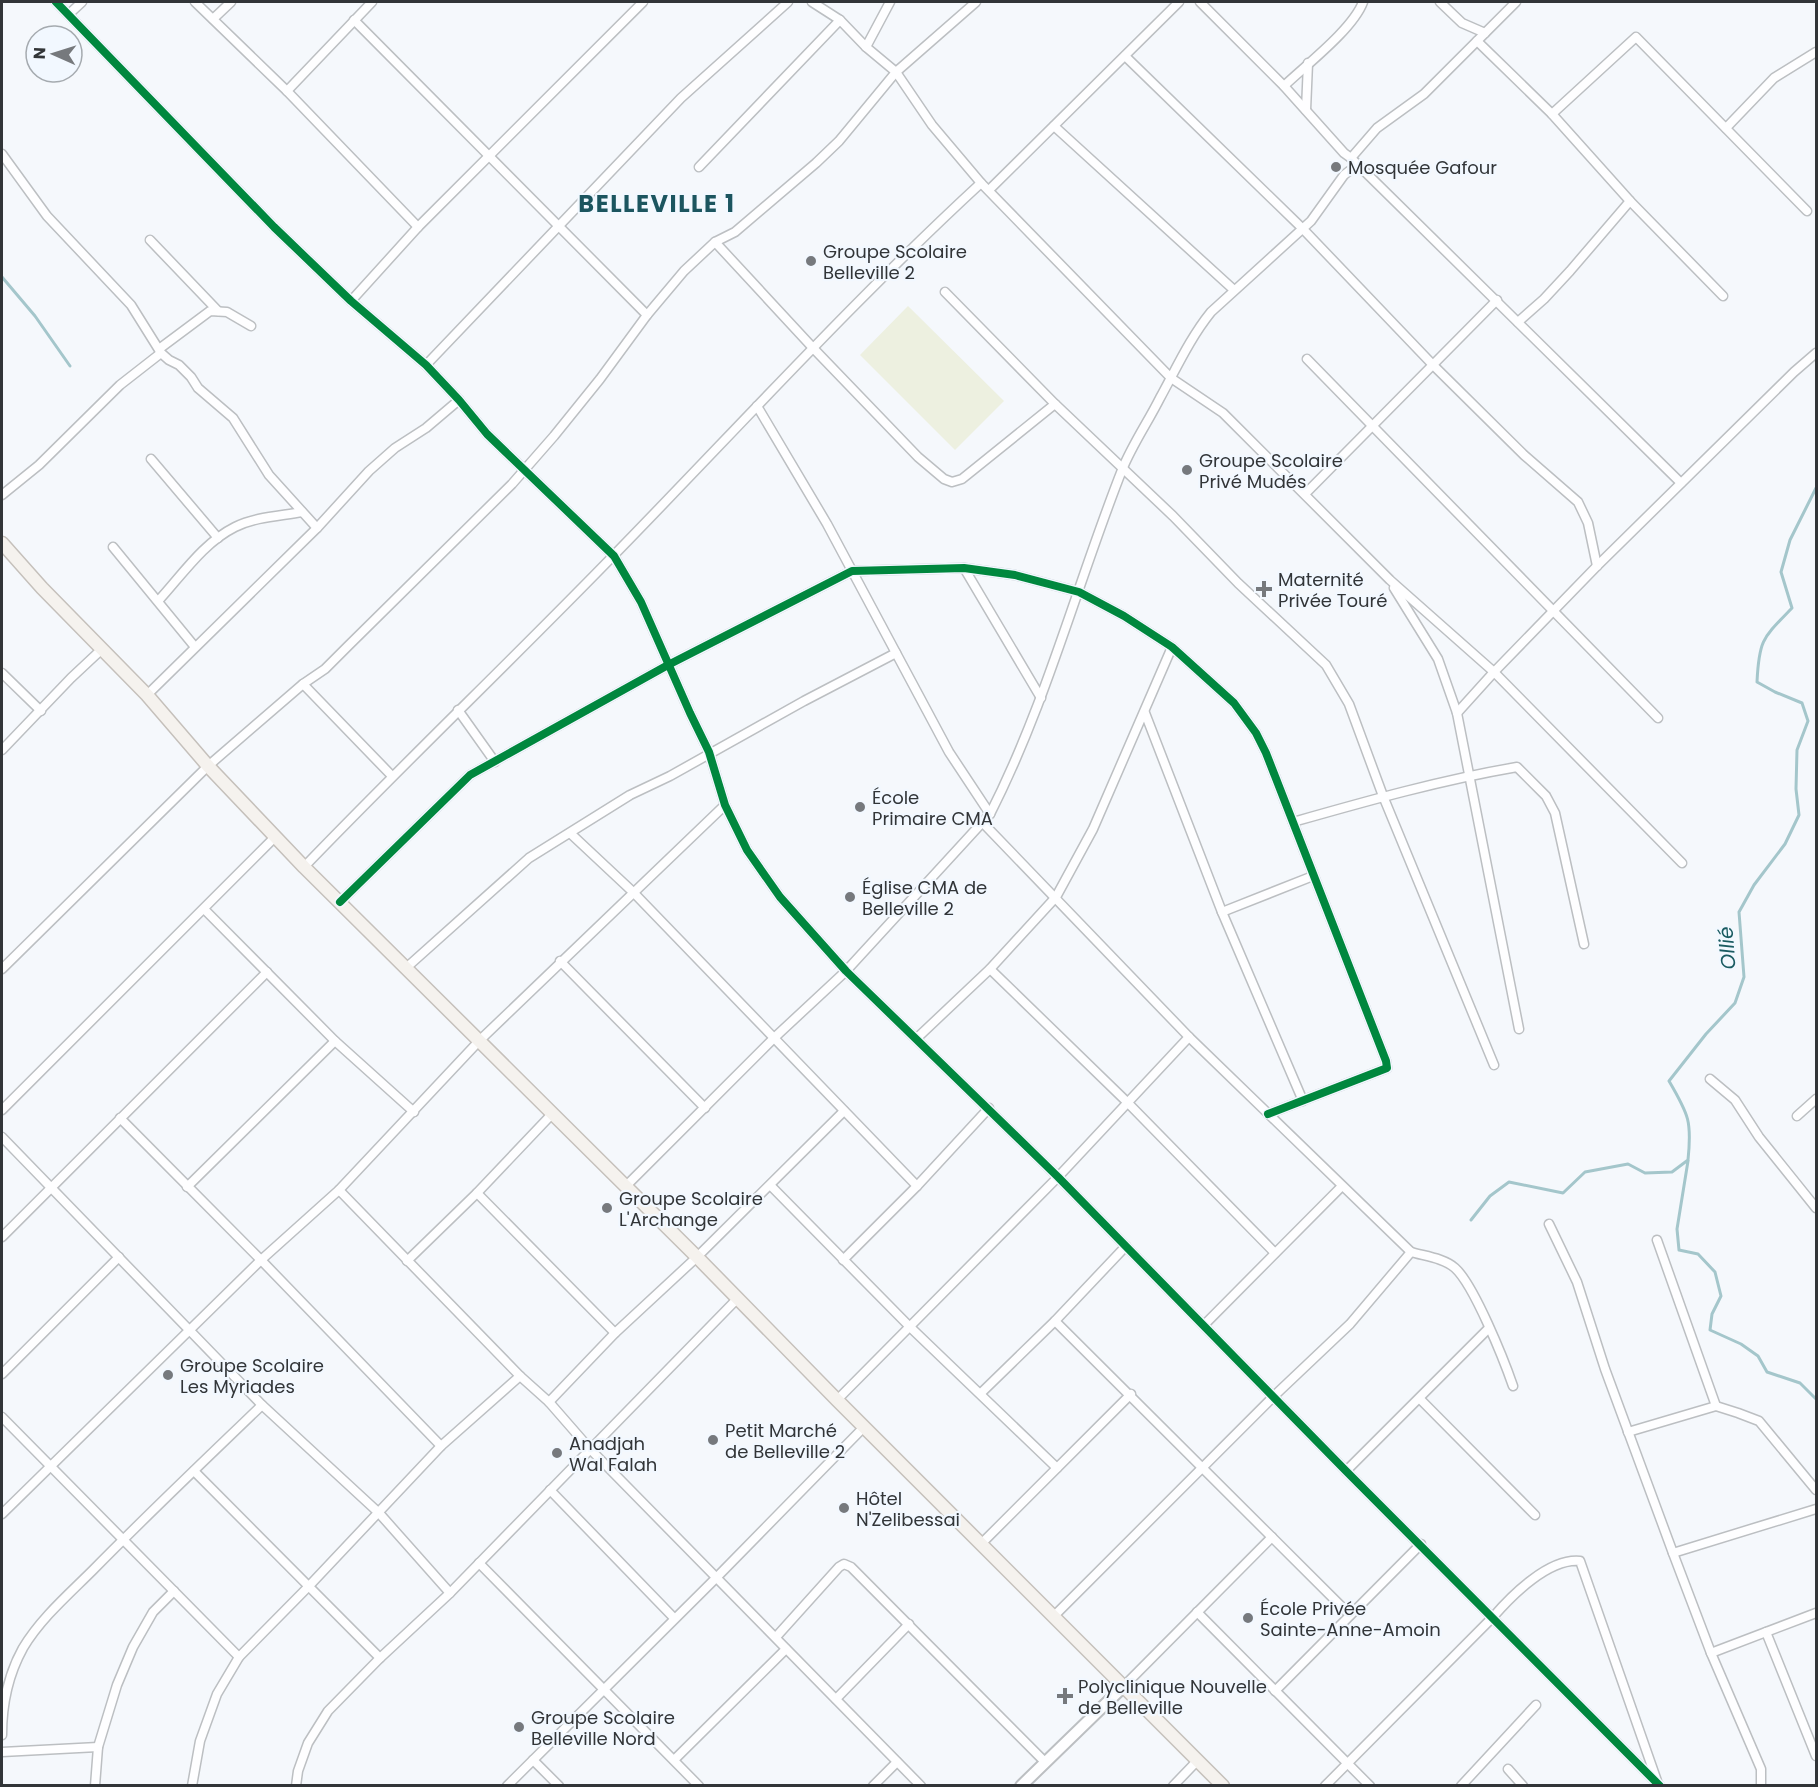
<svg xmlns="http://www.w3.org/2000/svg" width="1818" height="1787" viewBox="0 0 1818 1787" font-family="Poppins,sans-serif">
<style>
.green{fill:#edf0e0}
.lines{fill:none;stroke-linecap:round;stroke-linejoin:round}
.stream{stroke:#a4c6cb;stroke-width:3}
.minor-casing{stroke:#bcbfc2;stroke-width:11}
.tertiary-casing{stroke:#bcbfc2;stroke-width:14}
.primary-casing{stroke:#c5c0bb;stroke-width:15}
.minor{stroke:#fefeff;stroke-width:8}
.tertiary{stroke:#fefeff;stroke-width:10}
.primary{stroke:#f5f2ee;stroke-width:12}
.cycleway-casing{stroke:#f2f8ff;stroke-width:11}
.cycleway{stroke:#00873e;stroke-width:8}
.poi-dot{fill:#76797d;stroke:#f2f8ff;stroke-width:2}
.labels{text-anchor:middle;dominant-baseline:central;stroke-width:4.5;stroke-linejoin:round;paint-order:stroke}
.poi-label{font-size:18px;fill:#323538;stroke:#f2f8ff;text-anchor:start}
.water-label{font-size:20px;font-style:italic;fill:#1a5b61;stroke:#f2f8ff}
.district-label{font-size:24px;font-weight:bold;letter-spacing:1.5px;fill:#1c555f;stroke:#f2f8ff}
</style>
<rect width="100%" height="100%" fill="#f5f8fc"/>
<polygon class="green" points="908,306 1004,401 955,450 860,355"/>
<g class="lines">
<g class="stream">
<polyline points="2,277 35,316 70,366"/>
<polyline points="1688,1161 1677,1229 1679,1250 1698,1254 1715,1272 1721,1296 1712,1314 1710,1330 1741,1344 1758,1356 1767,1372 1800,1383 1816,1399"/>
<path d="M1471 1220 1490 1196 1509 1182 1563 1193 1585 1172 1628 1164 1645 1173 1672 1172 1688 1160C1692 1122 1689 1115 1669 1081L1706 1034 1735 1003 1744 977 1739 912 1754 885 1785 844 1799 815 1796 789 1797 750 1808 721 1802 703 1775 692 1757 682C1759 639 1763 638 1792 608L1781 572 1790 540 1816 488"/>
</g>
<g class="minor-casing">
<g id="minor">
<polyline points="56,2 274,227 351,301 426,365 459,400 487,434 614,556 641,602 690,713 709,752 725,805 747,850 780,897 846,971 1058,1177 1346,1471 1660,1786"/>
<polyline points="195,2 287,91 418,227"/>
<polyline points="812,2 840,20 866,47 896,72 932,125 981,183 1171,378 1223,413 1390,580 1494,672 1682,863"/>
<polyline points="1200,2 1284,86 1344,153 1351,158 1377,128 1424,94 1516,2"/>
<polyline points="1440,2 1462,23 1485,33"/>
<polyline points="69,14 82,2"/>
<polyline points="213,19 231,2"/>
<polyline points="354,20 647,315"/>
<polyline points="1477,41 1552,114 1630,201 1723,296"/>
<polyline points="866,47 890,2"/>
<polyline points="1125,56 1302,228 1433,365 1524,455 1578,502 1588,523 1597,566"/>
<path d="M1284 86C1306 65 1353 29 1363 2"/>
<polyline points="287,91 372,2"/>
<polyline points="1306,110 1308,63"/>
<polyline points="1552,114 1636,37 1807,211"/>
<polyline points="1054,126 1234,290"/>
<polyline points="1726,128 1774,78 1816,52"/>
<polyline points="2,154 47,216 131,305 161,353"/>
<polyline points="1351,158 1681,483"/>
<polyline points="699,167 840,20"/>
<polyline points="989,190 1179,2"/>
<polyline points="150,240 218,311"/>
<polyline points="715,242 814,349 918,457 944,479 952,482 962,479 1055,404"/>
<polyline points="945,292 1055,404 1173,516 1238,583 1326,665 1349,704 1383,796 1494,1065"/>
<polyline points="351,301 418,227 643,2"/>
<polyline points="1518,322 1544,299 1570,271 1630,201"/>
<polyline points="159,349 210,311 227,312 251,326"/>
<polyline points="1307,359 1658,718"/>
<polyline points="426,365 681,98 788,2"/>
<polyline points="757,406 827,524 949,752 990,814"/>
<polyline points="151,459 218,538"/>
<polyline points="1305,494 1497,300"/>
<polyline points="2,495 39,465 120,385 161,353 169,360 179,365 191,377 198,388 233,418 269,475 317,528"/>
<polyline points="113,547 195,647"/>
<polyline points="964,568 1041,698"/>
<polyline points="1394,588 1438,659 1457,713 1519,1029"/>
<path d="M159 600C182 575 203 543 235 527 255 517 280 516 302 512"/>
<polyline points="2,673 41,711"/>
<polyline points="303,684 392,776"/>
<polyline points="147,695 317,528 369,471 395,448 426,428 459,400"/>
<polyline points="458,710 495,762"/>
<polyline points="1145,713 1222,912 1303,1101"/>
<polyline points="1457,713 1494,672 1597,566 1794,372 1816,353"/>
<polyline points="2,750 71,678 102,649"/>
<path d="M982 822 1189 1037 1411 1252C1424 1256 1444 1258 1455 1268 1474 1285 1504 1360 1513 1386"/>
<path d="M1293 822C1367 801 1441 780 1517 767L1546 796 1555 813 1584 944"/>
<polyline points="570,833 633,892 917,1186"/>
<path d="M304 867C406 761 512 660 614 555 736 430 853 301 981 183"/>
<polyline points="340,902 470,775 668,665 852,571 964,568 1015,575 1079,592 1124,616 1172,647 1234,703 1256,733 1266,753 1386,1061 1387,1068 1268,1114"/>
<polyline points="204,909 335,1041 414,1112"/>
<polyline points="1222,912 1313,876"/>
<polyline points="560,961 705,1108"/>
<polyline points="406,968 529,858 630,795 670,776 804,701 896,653"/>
<polyline points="2,969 208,766 303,684 325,669 348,646 512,484 554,436 600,379 647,315 684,271 715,242 735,232 816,163 839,141 896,72 976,2"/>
<polyline points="990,969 1127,1102 1275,1253"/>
<polyline points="917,1038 990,969 1056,897 1093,829 1172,647"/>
<polyline points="1710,1079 1735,1100 1759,1137 1816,1208"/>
<polyline points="2,1110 275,837"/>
<polyline points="1797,1116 1816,1099"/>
<polyline points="120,1118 261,1260 441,1446"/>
<polyline points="2,1137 262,1405 379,1513 450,1593"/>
<polyline points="771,1186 910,1327 1057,1468"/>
<polyline points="187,1187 335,1041"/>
<path d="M625 1187 774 1038 846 971 990 814C1046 704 1077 584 1122 470 1132 445 1148 422 1160 398 1176 369 1190 338 1211 312L1311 221 1344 175 1357 165"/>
<polyline points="339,1190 520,1376 549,1402 590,1449 921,1786"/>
<polyline points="477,1193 615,1333"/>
<polyline points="1549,1224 1577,1282 1605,1369 1673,1553 1711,1653 1761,1769 1761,1786"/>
<polyline points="2,1237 267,972"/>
<polyline points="1657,1240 1716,1406"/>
<polyline points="843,1260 917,1186 989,1108"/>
<polyline points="407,1261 477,1193 552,1114"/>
<polyline points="1055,1321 1350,1615"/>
<polyline points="1204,1325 1342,1186"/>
<polyline points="2,1374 119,1257"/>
<polyline points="981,1393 1055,1321 1126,1246"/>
<polyline points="1420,1399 1535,1515"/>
<polyline points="837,1400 1058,1177 1189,1037"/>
<polyline points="549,1402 615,1333 697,1257 844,1111"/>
<polyline points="2,1417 239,1657"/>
<polyline points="1628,1432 1716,1406 1738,1413 1759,1421 1816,1490"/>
<polyline points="194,1471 380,1658"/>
<polyline points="1346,1471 1489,1328"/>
<polyline points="550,1490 674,1618"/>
<polyline points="2,1514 261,1260 339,1190 479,1041 725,805"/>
<polyline points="981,1544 1131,1394"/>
<polyline points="1673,1553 1816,1509"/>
<polyline points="479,1563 699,1786"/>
<polyline points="1197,1612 1370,1786"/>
<polyline points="1054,1616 1274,1396 1350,1324 1411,1252"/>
<polyline points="1766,1632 1816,1756"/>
<polyline points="776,1637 839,1567 844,1564 851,1567 1045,1762"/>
<polyline points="1711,1653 1816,1613"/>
<polyline points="1124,1686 1272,1537"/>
<polyline points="1275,1691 1421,1544"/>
<polyline points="836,1699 909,1624"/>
<path d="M2 1735C2 1705 8 1675 23 1648 41 1618 69 1594 93 1570 148 1514 206 1459 262 1405"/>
<polyline points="2,1752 98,1747"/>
<polyline points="533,1760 559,1786"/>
<polyline points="674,1760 786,1649"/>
<polyline points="1508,1769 1523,1786"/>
<polyline points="95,1786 98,1747 117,1685 133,1647 153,1612 174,1591"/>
<polyline points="192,1786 200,1741 217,1694 239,1657 309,1586 441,1446 520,1376"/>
<polyline points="296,1786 298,1771 308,1743 328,1711 380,1658 450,1593 737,1299"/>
<polyline points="507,1786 716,1578 864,1427"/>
<polyline points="873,1786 897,1762"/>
<polyline points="1173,1786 1198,1760"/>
<path d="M1325 1786 1493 1617C1512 1595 1549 1558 1580 1561L1657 1781"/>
<polyline points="1461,1786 1536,1705"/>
</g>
</g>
<g class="tertiary-casing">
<polyline id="tertiary" points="1021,1786 1124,1686"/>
</g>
<g class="primary-casing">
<polyline id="primary" points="2,543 42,588 147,695 208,766 304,867 697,1257 837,1400 1223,1786"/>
</g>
<use href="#minor" class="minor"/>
<use href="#tertiary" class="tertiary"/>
<use href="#primary" class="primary"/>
<g class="cycleway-casing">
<g id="cycleway">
<polyline points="56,2 274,227 351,301 426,365 459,400 487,434 614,556 641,602 690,713 709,752 725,805 747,850 780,897 846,971 1058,1177 1346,1471 1660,1786"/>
<polyline points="340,902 470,775 668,665 852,571 964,568 1015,575 1079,592 1124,616 1172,647 1234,703 1256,733 1266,753 1386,1061 1387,1068 1268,1114"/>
</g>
</g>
<use href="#cycleway" class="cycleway"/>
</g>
<g class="poi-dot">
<circle cx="1336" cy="167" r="6"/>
<circle cx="811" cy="261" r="6"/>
<circle cx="1187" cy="470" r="6"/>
<path d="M1261 580h6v6h6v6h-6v6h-6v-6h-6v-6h6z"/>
<circle cx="860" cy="807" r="6"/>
<circle cx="850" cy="897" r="6"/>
<circle cx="607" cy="1208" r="6"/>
<circle cx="168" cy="1375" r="6"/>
<circle cx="713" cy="1440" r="6"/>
<circle cx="557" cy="1453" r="6"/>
<circle cx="844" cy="1508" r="6"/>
<circle cx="1248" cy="1618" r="6"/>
<path d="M1062 1687h6v6h6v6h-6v6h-6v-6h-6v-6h6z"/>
<circle cx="519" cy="1727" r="6"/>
</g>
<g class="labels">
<g class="poi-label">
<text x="1348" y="167">Mosquée Gafour</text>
<text x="823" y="251">Groupe Scolaire<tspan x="823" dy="21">Belleville 2</tspan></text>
<text x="1199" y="460">Groupe Scolaire<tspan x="1199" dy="21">Privé Mudés</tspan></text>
<text x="1278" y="579">Maternité<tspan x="1278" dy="21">Privée Touré</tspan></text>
<text x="872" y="797">École<tspan x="872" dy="21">Primaire CMA</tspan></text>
<text x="862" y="887">Église CMA de<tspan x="862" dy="21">Belleville 2</tspan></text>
<text x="619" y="1198">Groupe Scolaire<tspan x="619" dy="21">L'Archange</tspan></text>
<text x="180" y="1365">Groupe Scolaire<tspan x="180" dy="21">Les Myriades</tspan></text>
<text x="725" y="1430">Petit Marché<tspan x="725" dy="21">de Belleville 2</tspan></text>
<text x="569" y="1443">Anadjah<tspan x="569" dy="21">Wal Falah</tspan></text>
<text x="856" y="1498">Hôtel<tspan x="856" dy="21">N'Zelibessai</tspan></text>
<text x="1260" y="1608">École Privée<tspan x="1260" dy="21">Sainte-Anne-Amoin</tspan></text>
<text x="1078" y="1686">Polyclinique Nouvelle<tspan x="1078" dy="21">de Belleville</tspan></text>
<text x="531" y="1717">Groupe Scolaire<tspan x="531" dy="21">Belleville Nord</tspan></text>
</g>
<g class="water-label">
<text transform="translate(1727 948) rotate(-94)">Ollié</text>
</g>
<g class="district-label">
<text x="657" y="203">BELLEVILLE 1</text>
</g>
</g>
<rect width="1818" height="1787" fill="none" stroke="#323538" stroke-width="6"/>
<g transform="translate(54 54) rotate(273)"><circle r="28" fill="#f2f8ff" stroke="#a5aaaf" stroke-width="1.5"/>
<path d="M0-4.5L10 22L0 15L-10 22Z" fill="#76797d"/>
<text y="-9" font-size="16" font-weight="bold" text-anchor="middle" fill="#323538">N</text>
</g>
</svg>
